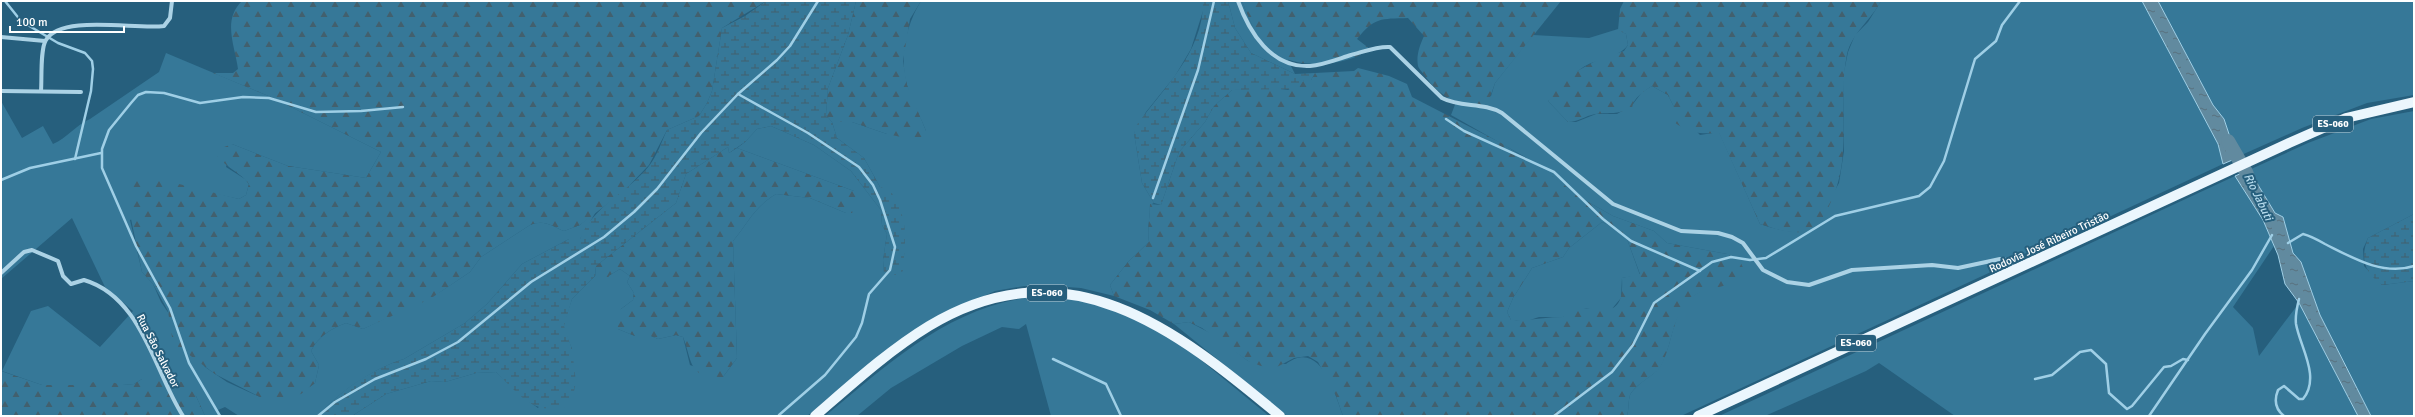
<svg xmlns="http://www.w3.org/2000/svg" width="2415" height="417" viewBox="0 0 2415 417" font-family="Signika,sans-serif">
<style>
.grass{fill:#367898}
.forest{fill:url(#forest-firs);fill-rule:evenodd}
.wetland{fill:url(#wetland-marsh)}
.water{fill:url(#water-ripples);stroke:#9fcfe6}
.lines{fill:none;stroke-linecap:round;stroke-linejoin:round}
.stream{stroke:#9fcfe6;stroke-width:2.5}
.river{stroke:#618a9f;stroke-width:14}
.street{stroke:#abd2e5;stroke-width:4}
.primary{stroke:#ebf6fd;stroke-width:10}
.labels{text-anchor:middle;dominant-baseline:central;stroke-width:4;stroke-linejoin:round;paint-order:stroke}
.shield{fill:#265f7d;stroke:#becfd8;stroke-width:1}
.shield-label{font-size:10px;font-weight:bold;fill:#fff}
.street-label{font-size:11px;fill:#fff;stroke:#265f7d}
.water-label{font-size:12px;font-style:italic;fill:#b6dbed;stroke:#265f7d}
</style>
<defs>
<pattern id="forest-firs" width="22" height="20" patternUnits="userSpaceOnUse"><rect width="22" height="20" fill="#367898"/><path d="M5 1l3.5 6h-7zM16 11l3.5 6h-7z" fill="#42606e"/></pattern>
<pattern id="wetland-marsh" width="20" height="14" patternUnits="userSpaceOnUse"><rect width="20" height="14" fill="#367898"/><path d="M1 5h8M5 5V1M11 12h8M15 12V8" fill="none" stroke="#42606e"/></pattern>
<pattern id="water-ripples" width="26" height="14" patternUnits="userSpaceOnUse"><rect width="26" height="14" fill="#618a9f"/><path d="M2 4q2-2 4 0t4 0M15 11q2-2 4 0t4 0" fill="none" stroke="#59717e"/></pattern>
</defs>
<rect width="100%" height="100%" fill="#265f7d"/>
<g class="grass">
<path d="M921 1H1203V11L1191 49 1175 76 1146 112 1134 133 1142 183 1154 203 1150 205C1150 218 1147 229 1149 242L1128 262 1110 285 1114 296 1081 288 1052 286H1024L995 291 927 322 807 416H352L386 394 431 381 445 382 476 373 496 372 524 398 538 408 572 349 563 326 572 299 595 276 610 275 620 269 630 276 627 282 634 293 633 300 621 309 618 329 635 336H651L658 339 676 335 683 337 690 365 723 377 737 358 733 241C749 222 753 208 776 194L810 198 846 213 854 191 737 148 745 142 757 129 771 126 814 145 851 171 881 210 882 225 887 234 883 260 884 273 903 271V262L880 187 864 158 837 138 832 122H852L887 134 926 131C920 116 911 100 907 85 899 57 906 25 921 1Z"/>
<polygon points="1228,1 1242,1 1252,25 1265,44 1272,51 1287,58 1295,74 1251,53 1235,28"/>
<path d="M1881 1H2142L2218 144 2223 164 1681 416H1627C1629 410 1628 401 1630 395 1636 383 1656 375 1661 365 1679 331 1668 297 1717 286L1727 254 1667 243 1654 231 1613 216 1581 198 1525 157 1451 115 1456 102 1491 96 1495 83 1533 35 1589 38 1618 29 1626 34 1628 45C1618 59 1596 58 1582 68 1570 76 1559 90 1548 101L1568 122H1576L1596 114H1617L1633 104 1642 92 1652 86 1668 95 1674 107 1700 135 1719 132 1760 224C1778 230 1795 235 1813 229L1839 183 1844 151 1843 77 1848 52 1855 35 1868 22Z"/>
<polygon points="2158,1 2414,1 2414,95 2367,103 2302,128 2237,157 2221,116 2213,105"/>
<path d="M166 53 271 97 381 152 366 178 288 166 232 144 226 167 245 179 249 184 246 195 239 199 207 192 130 220 142 272 153 284 161 302 205 367 227 382 260 397 308 388 315 383 319 365 311 351C318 336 331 329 346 323L363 329 440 292 470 272 481 257 530 225C544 219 552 226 564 231L580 225 597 210 580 239H569L522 264 487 304 465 323 404 359C375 368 337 392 319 416H239L225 407 218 410V416H205L196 396 142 379 134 384 123 385H42L2 371 31 311 48 306 100 347 133 311 105 287 72 218 1 279V101L22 138 43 126 53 144C67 138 76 125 90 119L159 72Z"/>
<polygon points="2414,111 2414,214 2368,238 2363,249 2364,266 2382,285 2414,281 2414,416 2371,416 2320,315 2301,262 2293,253 2275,213 2249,170 2308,143 2371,119"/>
<polygon points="2235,176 2263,220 2274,246 2233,307 2253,328 2259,356 2299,303 2358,416 1955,416 1879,363 1866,371 1765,416 1719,416"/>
<polygon points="1602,222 1618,229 1627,239 1640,275 1622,278 1621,298 1611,310 1594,310 1586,308 1563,317 1539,317 1527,321 1511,320 1507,312 1513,298 1532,268 1563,257 1569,248"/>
<path d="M1025 298H1066L1106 305 1179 342 1269 416H1051L1026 324 1019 329 1002 327 962 346 891 388 857 416H825C886 366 945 310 1025 298Z"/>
<path d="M1189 322 1216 336 1248 361 1286 364C1320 339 1334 391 1343 416H1287L1174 324Z"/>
</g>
<g class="forest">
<path d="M242 1H766L722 28 712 91 707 103 699 116 667 130 649 165 624 191 580 225 564 231C552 226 544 219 530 225L481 257 470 272 430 299 363 329 346 323C331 329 318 336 311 351L319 365 315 383 301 394 287 397H260L215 374 176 345 172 337 168 311 153 284 142 272 129 209 132 179 167 181 239 199 246 195 249 184C242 174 227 168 217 156L219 149 232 144 288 166 366 178 381 152 271 97 213 73H233L238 69C235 46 222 20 242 1Z"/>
<polygon points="856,1 921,1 910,19 903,61 907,85 926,131 924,142 887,134 852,122 832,122 826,115 828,88 848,35"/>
<path d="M1242 1H1561L1495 83 1488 103C1463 113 1439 95 1425 76 1423 73 1419 69 1418 66 1416 55 1420 45 1424 36L1408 18C1380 19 1375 17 1357 39L1370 49C1346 67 1296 70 1271 51 1256 39 1249 18 1242 1Z"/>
<path d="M1624 1H1881C1871 20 1852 33 1847 54 1836 110 1856 158 1826 212 1822 219 1818 227 1811 230 1794 236 1776 229 1760 224L1719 133C1696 134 1688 133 1670 119L1674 107 1668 95 1652 86C1644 91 1633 98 1632 108 1616 115 1611 112 1595 114 1585 116 1578 122 1568 122L1548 101 1561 80 1599 59 1624 51 1628 45 1626 34 1618 30 1620 9Z"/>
<path d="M1358 68 1389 76 1407 84 1412 97 1503 144 1547 172 1581 198 1613 216 1654 231 1667 243 1727 254 1740 261 1745 272C1737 289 1709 285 1694 296 1671 314 1674 341 1661 366 1656 375 1636 383 1630 395 1628 401 1629 410 1627 416H1343L1336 396 1318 362 1308 356 1294 358 1275 368 1261 366 1248 361 1202 328 1189 322 1174 324 1150 310 1114 296 1110 285 1128 262 1149 242C1147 229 1150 218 1150 204L1161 205 1179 152 1205 122 1214 106 1232 90 1273 88 1288 90 1304 80H1311L1315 73 1354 71ZM1602 222 1618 229 1627 239 1640 274 1622 278C1625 335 1585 292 1563 317 1545 317 1528 321 1511 320L1507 312 1513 298 1532 268 1563 257 1569 248Z"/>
<path d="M728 147 729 153 737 148 854 191 860 201 852 213H846L810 198 776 194C753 208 749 222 733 241L737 358 723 377C687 378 693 362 683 337L676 335 658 339 651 336H635L618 329 616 316 621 309 633 300 634 293 627 282 630 276 620 269 610 275 605 281 595 278 596 266 676 203 686 174Z"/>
<polygon points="1,371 42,385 81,385 103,380 123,385 134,384 142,379 167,375 186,384 196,396 205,416 1,416"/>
</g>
<g class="wetland">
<path d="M766 1H856L848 35 828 88 826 115 832 122 837 138 864 158 880 187 890 190C910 221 905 237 903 271L896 275 884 273 883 260 887 234 882 225 881 210 851 171 814 145 771 126 757 129 745 142 729 153 728 147 686 174 676 203 596 266 595 276 572 299 564 326 572 349 576 382 573 396 565 407C531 415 519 394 496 372L476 373 445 382 431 381 386 394 352 416H319C338 391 374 368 404 359L465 323 487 304 522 264 569 239H580C593 206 627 193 649 166 657 156 662 141 667 130L699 116 707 103 712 91 722 28 745 16Z"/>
<path d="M1203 1H1228L1235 28 1251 53 1295 74 1315 73 1311 80H1304L1297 89 1232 90 1214 106 1205 122 1179 152 1161 205 1154 203 1142 183 1134 133 1136 126C1163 89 1204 51 1203 1Z"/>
<path d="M2414 214V281L2382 285C2364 272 2360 258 2368 238Z"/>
</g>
<g class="water">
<polygon points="2142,1 2158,1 2213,105 2224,119 2237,158 2223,164 2218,144"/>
<polygon points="2249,170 2275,213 2283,217 2293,253 2301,262 2320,315 2371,416 2358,416 2299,303 2285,284 2278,255 2263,220 2235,176"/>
</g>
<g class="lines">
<g class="stream">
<polyline points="5,1 21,21 58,43 85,53 92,61 93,69 91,91 75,159"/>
<polyline points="738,94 808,133 859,167 873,185 880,200 895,247 890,270 869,294 862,323 856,337 825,375 779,415"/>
<polyline points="1446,119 1464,131 1554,172 1603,219 1631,241 1700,271"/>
<polyline points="1,180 30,168 101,153"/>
<polyline points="1153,198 1198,70 1214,1"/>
<path d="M2288 243 2303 234C2311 236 2318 240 2325 244 2353 258 2383 276 2414 266"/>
<polyline points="1053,359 1106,384 1121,416"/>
<polyline points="2035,379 2052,375 2080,352 2091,350 2106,364 2109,393 2127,409 2132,406 2164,367 2171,366 2183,359 2188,360"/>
<polyline points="220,416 189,363 170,308 136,246 102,168 102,149 109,130 131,103 138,95 146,92 164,93 200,103 243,97 269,98 316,112 361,111 403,107"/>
<polyline points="318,416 335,402 375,379 426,359 458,342 531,282 604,237 634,212 657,189 701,133 738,94 777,60 790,46 818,1"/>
<polyline points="1554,416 1612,372 1633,345 1654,303 1712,262 1731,257 1750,260 1766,258 1835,216 1919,196 1930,187 1944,161 1975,59 1996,41 2002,25 2020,1"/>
<polyline points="2149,416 2205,334 2252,270 2272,235"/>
<path d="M2284 416C2275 409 2274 400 2278 390L2284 386 2299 399H2303C2321 377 2300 347 2296 324 2295 316 2297 307 2299 299"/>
</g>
<polyline class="river" points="2228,141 2246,172 2252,188"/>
<g class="street">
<path d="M1238 1C1249 32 1271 68 1310 66 1323 65 1338 59 1351 55 1363 52 1377 46 1390 47L1442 98C1461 108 1483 102 1502 113L1613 204 1681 231 1718 233 1732 237 1743 243 1763 270 1787 282 1809 285 1852 270 1932 265 1958 268 2000 259 2007 260 2014 269"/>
<polyline points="1,37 45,41"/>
<polyline points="1,91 81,92"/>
<path d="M41 91C42 79 40 49 46 40 61 14 137 30 164 26L170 18 172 1"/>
<path d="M1 273 24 252 32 250 58 261 63 276 71 284 84 280C142 297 154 371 183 416"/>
</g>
<g class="primary">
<path d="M815 416C851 385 888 351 929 326 1067 243 1176 329 1280 416"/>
<polyline points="1698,416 2289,143 2346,118 2414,102"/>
</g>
</g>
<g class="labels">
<g class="shield">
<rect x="2313" y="116" width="40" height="16" rx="3"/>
<rect x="1027" y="285" width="40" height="16" rx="3"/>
<rect x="1836" y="335" width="40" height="16" rx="3"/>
</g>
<g class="shield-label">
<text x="2333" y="124">ES-060</text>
<text x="1047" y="293">ES-060</text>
<text x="1856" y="343">ES-060</text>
</g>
<g class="street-label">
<text transform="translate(2049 242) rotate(-25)">Rodovia José Ribeiro Tristão</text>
<text transform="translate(158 351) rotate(63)">Rua São Salvador</text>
</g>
<g class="water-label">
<text transform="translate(2258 197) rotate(64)">Rio Jabuti</text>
</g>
</g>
<rect width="2415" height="417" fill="none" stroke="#ffffff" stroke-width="4"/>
<path d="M10 26v6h114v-6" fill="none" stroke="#ffffff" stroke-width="2"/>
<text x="16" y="26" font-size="12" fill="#ffffff" stroke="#265f7d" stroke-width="3" paint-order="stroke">100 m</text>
</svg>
